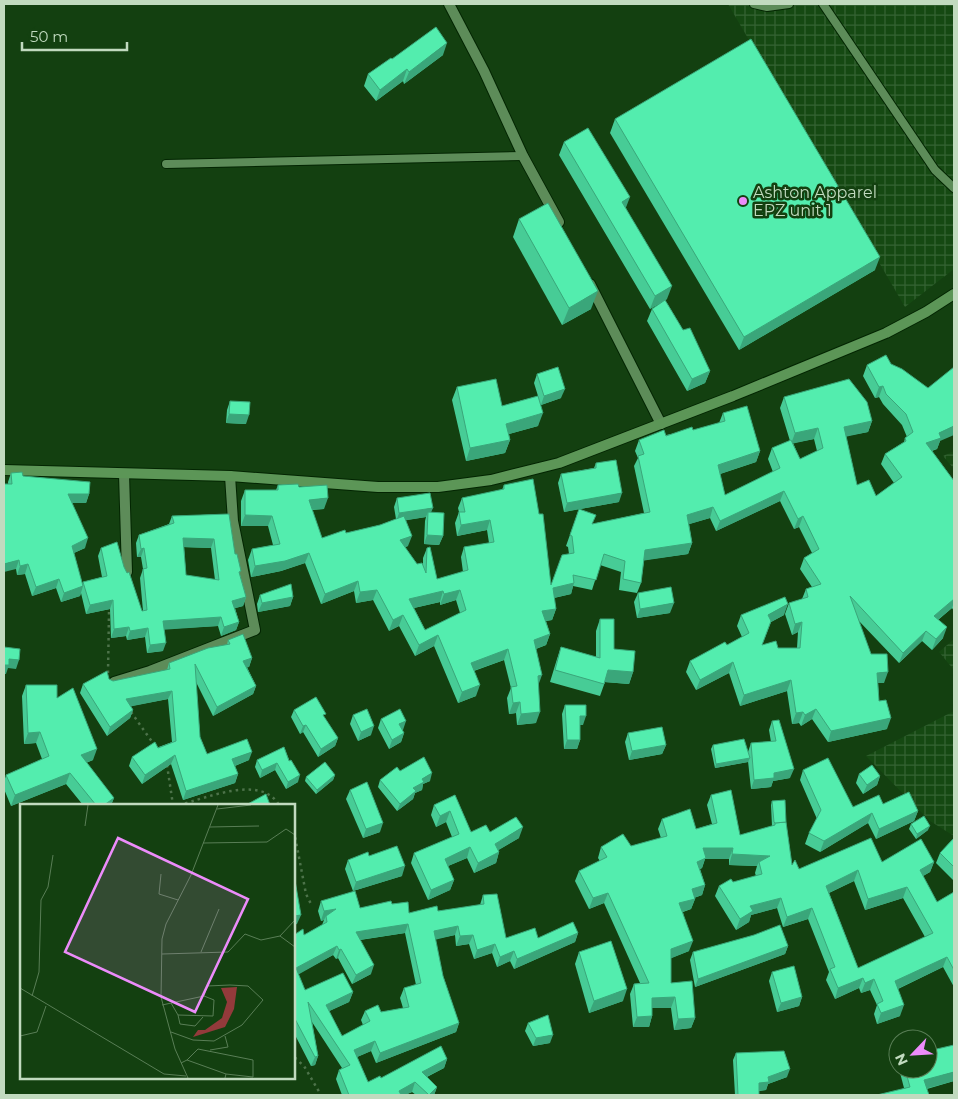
<svg xmlns="http://www.w3.org/2000/svg" width="958" height="1099" viewBox="0 0 958 1099" font-family="Montserrat,sans-serif">
<style>
.industrial{fill:url(#industrial-grid)}
.lines{fill:none;stroke-linecap:round;stroke-linejoin:round}
.lane-casing{stroke:#032502;stroke-width:10}
.street-casing{stroke:#032502;stroke-width:12}
.secondary-casing{stroke:#032502;stroke-width:12}
.path{stroke:#4d734a;stroke-width:2.5;stroke-dasharray:2.5 4;stroke-linecap:butt}
.lane{stroke:#5d8c59;stroke-width:8}
.street{stroke:#5d8c59;stroke-width:10}
.secondary{stroke:#5c9657;stroke-width:10}
.wall{fill:#47cc96;fill-rule:evenodd}
.shaded-wall{fill:#3aa67a}
.building{fill:#53edae;stroke:#3aa67a;fill-rule:evenodd}
.poi-dot{fill:#ec8cfa;stroke:#134010;stroke-width:2}
.labels{text-anchor:middle;dominant-baseline:central;stroke-width:5;stroke-linejoin:round;paint-order:stroke}
.poi-label{font-size:16px;fill:#c1dabf;stroke:#134010;text-anchor:start}
.inset-road{fill:none;stroke:#597e56;stroke-width:1}
.view{fill:#ec8cfa;fill-opacity:0.15;stroke:#ec8cfa;stroke-width:2.5}
.inset-edge{fill:none;stroke:#c1dabf;stroke-width:2.5}
</style>
<defs>
<pattern id="industrial-grid" width="8" height="8" patternUnits="userSpaceOnUse" patternTransform="scale(1.25)"><rect width="8" height="8" fill="#154912"/><path d="M0 4h8M4 0v8" fill="none" stroke="#356333"/></pattern>
</defs>
<rect width="100%" height="100%" fill="#134010"/>
<g class="industrial">
<polygon points="728,4 954,4 954,269 905,307"/>
<polygon points="954,451 954,469 943,456"/>
<polygon points="954,639 954,670 939,652"/>
<polygon points="954,711 954,836 930,821 866,756"/>
</g>
<g class="lines">
<g class="lane-casing">
<g id="lane">
<polyline points="754,4 767,7 789,4"/>
<polyline points="823,4 935,170 954,188"/>
<polyline points="166,164 523,156"/>
</g>
</g>
<g class="street-casing">
<g id="street">
<polyline points="449,4 484,71 523,156 559,222"/>
<polyline points="590,284 661,424"/>
<polyline points="124,474 127,572"/>
<polyline points="114,682 150,671 255,630 233,521 230,476"/>
</g>
</g>
<g class="secondary-casing">
<polyline id="secondary" points="4,470 230,476 378,487 438,487 491,480 559,463 733,396 886,333 926,312 954,294"/>
</g>
<g class="path">
<polyline points="108,673 109,612"/>
<polyline points="131,712 155,746"/>
<polyline points="167,765 173,805"/>
<path d="M179 805C207 798 261 774 279 805"/>
<polyline points="294,831 306,894 312,906"/>
<polyline points="294,1051 296,1059 304,1066 321,1095"/>
</g>
<use href="#lane" class="lane"/>
<use href="#street" class="street"/>
<use href="#secondary" class="secondary"/>
</g>
<g class="wall">
<polygon points="443,55 404,84 403,81 376,101 364,86 368,74 392,59"/>
<polygon points="615,119 875,270 739,350 610,133"/>
<polygon points="564,142 626,208 667,299 665,300 683,330 710,371 705,383 687,391 647,321 652,309 664,301 650,309 559,155"/>
<polygon points="519,219 591,309 562,325 513,237"/>
<path d="M891 364 940 441 937 449 932 451 954 481V611L952 608 938 620 943 638 932 650 922 641 899 663 858 620 871 654 884 683H878L879 701 887 729 828 742 812 719 801 726 799 723 792 724 787 691 740 706 729 673 696 690 686 672 690 661 727 645 742 637 737 626 741 615H784L771 622 762 645 778 648H797L798 632 792 635 785 614 789 603 802 599 806 589 812 587 800 569 804 558 812 553 799 527 794 529 780 501 716 531 710 518 689 524 692 543 688 554 644 560 641 583 637 593 619 590 621 572 600 565 592 590 573 586 571 594 554 598 556 609 552 620 546 621 550 634 546 645 536 649 538 686 536 723 517 725 516 713 509 714 507 698 511 688 504 660 474 671 476 696 458 703 434 646 415 656 399 626 389 631 373 600 356 603 354 591 321 604 305 563 281 571 251 577 248 560 252 549 273 545 268 526H241V501L245 490H276L278 485 299 487 324 509 312 510 322 538 346 533 380 525 396 519 394 507 397 498 431 512 443 536 439 545 424 544 425 521 426 517 406 520 408 546 405 547 417 564 423 565V558L427 548 437 579 463 572 461 557 464 547 489 543 487 530 457 536 455 523 459 512 458 508 462 498 502 490 504 485 551 585 569 554 568 547 566 546 579 509 564 512 558 483 561 474 594 468 596 463 619 502 580 509 592 524 644 513 634 466 638 458 635 451 639 440 693 430 719 423 723 413 760 451 756 462 720 474 725 495 773 472 768 459 772 448 790 441 780 408 784 397 872 421 868 432 846 436 857 485 876 496 894 483 881 464 885 454 904 442 905 438 907 437 902 425 883 404 879 397 875 398 863 376 867 365ZM814 439 817 451 800 459 793 443ZM456 600 460 613 425 630 414 608 440 602V605Z"/>
<polygon points="537,374 561,398 541,405 538,426 509,434 510,440 505,453 466,461 452,400 457,387 502,406 538,396 534,383"/>
<polygon points="230,401 246,424 226,423 227,410"/>
<path d="M11 473 89 494 86 503H72L85 548 74 553 82 584 83 582 102 577 98 556 101 548 124 567 142 611H143L140 578 143 569 141 557H137L136 543 139 535 169 524 172 516 229 514 235 554 240 575 246 597 243 606 235 608 239 622 236 630 221 636 218 626 164 629 163 651 147 653 145 637 127 640 126 636 111 638 110 609 86 614 81 593 80 596 61 602 56 588 32 596 25 574 17 575 16 569 8 482ZM184 547 211 548 215 580 186 575Z"/>
<polygon points="638,593 670,613 637,618 634,602"/>
<polygon points="260,595 293,597 290,606 258,612 257,604"/>
<polygon points="600,619 614,649 633,672 629,684 605,682 600,696 550,682 557,659 561,647 596,657 596,631"/>
<polygon points="228,640 252,658 249,667 247,667 256,686 253,694 213,716 196,682 200,737 207,754 249,760 235,766 238,774 235,783 183,800 171,764 142,784 129,766 132,757 172,742 168,699 131,706 133,710 130,718 107,736 80,693 83,684 113,681 167,670 169,663 227,645"/>
<polygon points="26,685 57,698 93,760 86,763 114,798 111,805 83,805 66,784 11,806 4,789 4,782 6,775 42,759 36,743 24,744 22,696"/>
<polygon points="565,705 583,725 580,725 580,740 577,749 564,749 562,714"/>
<polygon points="294,710 324,717 338,738 335,746 318,757 303,732 300,734 291,717"/>
<polygon points="353,715 371,735 358,741 350,724"/>
<polygon points="381,719 403,730 402,730 404,733 401,742 389,749 378,728"/>
<polygon points="772,721 790,778 773,781 771,787 751,789 748,761 748,762 715,768 711,749 713,745 748,752 751,743 771,742 769,730"/>
<polygon points="628,733 666,745 662,754 629,760 625,742"/>
<polygon points="284,747 298,782 286,789 275,770 260,778 255,767 257,760"/>
<polygon points="803,770 853,807 883,804 918,811 914,821 876,839 868,823 820,852 805,844 809,833 817,819 800,780"/>
<polygon points="400,771 430,781 423,784 422,790 415,793 413,799 397,811 378,787 380,780"/>
<polygon points="859,774 880,776 877,785 863,794 856,783"/>
<polygon points="335,775 333,780 316,794 305,781 306,777"/>
<polygon points="350,790 380,832 363,838 346,799"/>
<polygon points="455,795 471,832 490,832 519,838 498,850 499,852 496,863 474,873 467,858 448,866 454,880 450,890 428,900 411,863 414,853 452,837 446,822 436,827 431,815 434,805"/>
<path d="M711 795 740 835 772 826 771 805 772 801 786 822 792 865 799 869 882 862H934L930 872 923 876 937 902 954 892V987L943 967 898 989 900 1016 877 1024 874 1014 877 1005 870 990 861 993 859 988 835 999 826 980 829 972 808 919 783 927 777 908 751 915 749 922 736 930 715 896 719 886 756 876 755 873 757 866 729 865V859H705L702 868 700 869 705 885 702 895 694 898 695 899 691 909 683 912 689 951 671 958V983L695 1018 691 1028 674 1030 671 1008H652V1016L649 1027H633L630 994 634 984 640 983 604 903 589 909 575 881 579 871 600 861 598 858 601 847 631 846 661 838 658 829 662 819 696 829 712 824 707 805ZM854 881 865 910 903 898 925 937 858 968 829 893Z"/>
<polygon points="911,824 928,830 916,839 909,829"/>
<polygon points="954,838 954,881 936,863 940,853"/>
<polygon points="348,860 402,876 353,891 345,869"/>
<path d="M483 895 506 938H538L578 933 575 942 514 969 510 961 497 967 492 953 474 959 469 944 456 946 455 935 435 939 443 976 459 1023 456 1032 376 1063 371 1051 357 1057 368 1082 447 1059 444 1068 427 1077 437 1087 434 1095H416L412 1092 405 1095H342L336 1079 339 1070 342 1068 312 1022 318 1056 315 1065 311 1066 294 1033V935H304L322 925 324 920 321 921 318 911 321 901 360 908 392 904 409 913 438 911 480 905ZM405 933 416 985 404 988 400 998 403 1008 381 1012 365 1011 361 1020 363 1025 342 1036 329 1011 349 1002 353 992 305 990 298 974 333 955 336 959 338 958 352 984 371 974 360 940Z"/>
<polygon points="788,946 785,954 695,987 690,960 693,952"/>
<polygon points="579,952 623,1001 589,1013 575,964"/>
<polygon points="772,972 802,997 799,1006 777,1012 769,981"/>
<polygon points="528,1023 550,1043 533,1046 525,1031"/>
<polygon points="736,1053 787,1077 768,1084 766,1090 759,1091 759,1095 735,1095 733,1060"/>
<polygon points="899,1069 928,1069 954,1081 927,1089 904,1088"/>
</g>
<g class="shaded-wall">
<polygon points="447,43 443,55 404,84 409,72"/>
<polygon points="407,69 403,81 376,101 380,90"/>
<polygon points="630,197 625,210 622,202"/>
<polygon points="880,257 875,270 739,350 744,337"/>
<polygon points="672,286 667,299 650,309 655,296"/>
<polygon points="598,291 591,309 562,325 569,308"/>
<polygon points="710,371 705,383 687,391 692,379"/>
<polygon points="883,386 879,397 875,398 879,387"/>
<polygon points="565,389 561,398 541,405 544,396"/>
<polygon points="543,413 538,426 502,436 506,424"/>
<polygon points="229,414 249,415 246,424 226,423"/>
<polygon points="872,421 868,432 840,438 844,427"/>
<polygon points="954,426 954,435 940,441 937,449 922,453 926,443 939,433"/>
<polygon points="818,428 814,439 791,444 795,433"/>
<polygon points="510,440 505,453 466,461 470,448"/>
<polygon points="760,451 756,462 714,476 718,465"/>
<polygon points="784,491 780,501 716,531 720,521"/>
<polygon points="622,493 619,502 564,512 567,503"/>
<polygon points="68,494 89,494 86,503 65,503"/>
<polygon points="328,498 324,509 305,510 309,500"/>
<polygon points="713,507 710,518 683,526 687,515"/>
<polygon points="433,508 429,517 428,512 426,517 396,522 399,513"/>
<polygon points="245,515 272,516 268,526 241,526"/>
<polygon points="803,516 799,527 794,529 798,519"/>
<polygon points="490,520 487,530 457,536 461,525"/>
<polygon points="427,535 443,536 439,545 424,544"/>
<polygon points="412,536 408,546 396,551 400,540"/>
<polygon points="88,538 85,548 69,555 72,546"/>
<polygon points="183,538 214,539 211,548 180,547"/>
<polygon points="692,543 688,554 641,561 645,550"/>
<polygon points="144,548 141,557 137,557 141,549"/>
<polygon points="309,553 305,563 281,571 251,577 255,566"/>
<polygon points="19,560 16,569 4,572 4,564"/>
<polygon points="28,564 25,574 17,575 20,566"/>
<polygon points="59,579 56,588 32,596 36,587"/>
<polygon points="358,581 354,591 321,604 325,594"/>
<polygon points="574,583 571,594 549,599 553,588"/>
<polygon points="83,586 80,596 61,602 64,593"/>
<polygon points="377,590 373,600 356,603 360,592"/>
<polygon points="460,590 456,600 440,605 444,594"/>
<polygon points="443,591 440,602 405,610 409,599"/>
<polygon points="246,597 243,606 229,610 232,601"/>
<polygon points="293,597 290,606 258,612 262,603"/>
<polygon points="954,599 954,602 952,608 930,626 934,616"/>
<polygon points="113,600 110,609 86,614 90,605"/>
<polygon points="674,603 670,613 637,618 640,609"/>
<polygon points="788,604 784,615 771,622 768,615"/>
<polygon points="556,609 552,620 538,622 542,611"/>
<polygon points="403,615 399,626 389,631 393,620"/>
<polygon points="221,617 218,626 160,630 163,621"/>
<polygon points="239,622 236,630 221,636 224,627"/>
<polygon points="802,622 798,632 792,635 795,624"/>
<polygon points="129,627 126,636 111,638 114,629"/>
<polygon points="947,627 943,638 932,650 936,639"/>
<polygon points="148,628 145,637 127,640 130,631"/>
<polygon points="926,631 922,641 899,663 903,653"/>
<polygon points="550,634 546,645 530,651 534,640"/>
<polygon points="438,635 434,646 415,656 419,645"/>
<polygon points="166,643 163,651 147,653 150,645"/>
<polygon points="508,649 504,660 467,673 471,663"/>
<polygon points="252,658 249,667 240,670 243,661"/>
<polygon points="9,659 19,660 16,669 8,668 6,674 4,674 4,665"/>
<polygon points="733,662 729,673 696,690 700,680"/>
<polygon points="608,670 633,672 629,684 604,682"/>
<polygon points="888,672 884,683 874,683 877,673"/>
<polygon points="542,675 538,686 538,676"/>
<polygon points="791,680 787,691 740,706 744,695"/>
<polygon points="480,685 476,696 458,703 462,692"/>
<polygon points="256,686 253,694 213,716 217,707"/>
<polygon points="172,691 168,699 123,708 126,699"/>
<polygon points="520,702 516,713 509,714 513,703"/>
<polygon points="816,709 812,719 801,726 805,715"/>
<polygon points="133,710 130,718 107,736 110,727"/>
<polygon points="540,712 536,723 517,725 521,714"/>
<polygon points="803,712 799,723 792,724 796,713"/>
<polygon points="580,716 586,716 583,725 577,725"/>
<polygon points="891,718 887,729 828,742 831,731"/>
<polygon points="406,721 403,730 396,733 399,724"/>
<polygon points="306,725 303,732 300,734 303,726"/>
<polygon points="374,726 371,735 358,741 361,732"/>
<polygon points="40,732 36,743 24,744 28,733"/>
<polygon points="404,733 401,742 389,749 392,740"/>
<polygon points="338,738 335,746 318,757 321,749"/>
<polygon points="567,740 580,740 577,749 564,749"/>
<polygon points="666,745 662,754 629,760 632,751"/>
<polygon points="97,749 93,760 77,766 81,755"/>
<polygon points="252,752 249,760 229,768 232,759"/>
<polygon points="175,755 171,764 142,784 145,775"/>
<polygon points="750,758 748,762 715,768 716,764"/>
<polygon points="277,763 275,770 260,778 262,770"/>
<polygon points="794,769 790,778 773,781 771,787 751,789 754,780 774,773"/>
<polygon points="70,773 66,784 11,806 15,795"/>
<polygon points="432,773 430,781 423,784 422,790 415,793 413,799 397,811 400,804 413,788 422,779"/>
<polygon points="238,774 235,783 183,800 186,791"/>
<polygon points="300,775 298,782 286,789 288,782"/>
<polygon points="335,775 333,780 316,794 317,790"/>
<polygon points="880,776 877,785 863,794 867,785"/>
<polygon points="114,798 111,805 104,805"/>
<polygon points="450,811 446,822 436,827 440,816"/>
<polygon points="918,811 914,821 876,839 879,829"/>
<polygon points="872,813 868,823 820,852 824,841"/>
<polygon points="383,823 380,832 363,838 366,829"/>
<polygon points="930,826 928,830 916,839 917,834"/>
<polygon points="523,827 519,838 492,854 495,844"/>
<polygon points="470,847 467,858 441,869 445,859"/>
<polygon points="703,848 733,848 729,859 705,859 702,868 693,872"/>
<polygon points="499,852 496,863 474,873 478,863"/>
<polygon points="732,854 770,856 759,862 757,866 729,865"/>
<polygon points="934,862 930,872 916,880 920,870"/>
<polygon points="405,866 402,876 353,891 356,882"/>
<polygon points="858,870 854,881 822,896 826,886"/>
<polygon points="454,880 450,890 428,900 431,890"/>
<polygon points="705,885 702,895 688,900 692,889"/>
<polygon points="907,887 903,898 865,910 868,899"/>
<polygon points="608,893 604,903 589,909 593,898"/>
<polygon points="781,898 777,908 751,915 749,922 736,930 740,919 750,906"/>
<polygon points="695,899 691,909 676,914 679,903"/>
<polygon points="812,908 808,919 783,927 787,917"/>
<polygon points="336,909 326,916 324,920 321,921 324,911"/>
<polygon points="301,915 297,924 294,925 294,916"/>
<polygon points="408,924 405,933 352,941 356,932"/>
<polygon points="458,926 455,935 430,941 434,931"/>
<polygon points="578,933 575,942 514,969 517,959"/>
<polygon points="473,935 469,944 456,946 460,936"/>
<polygon points="693,941 689,951 667,960 671,949"/>
<polygon points="495,944 492,953 474,959 477,950"/>
<polygon points="337,946 333,955 294,977 296,968"/>
<polygon points="788,946 785,954 695,987 698,979"/>
<polygon points="341,949 338,958 336,959 339,950"/>
<polygon points="514,951 510,961 497,967 500,957"/>
<polygon points="947,957 943,967 891,992 895,981"/>
<polygon points="374,965 371,974 352,984 356,975"/>
<polygon points="863,978 859,988 835,999 838,988"/>
<polygon points="874,979 870,990 861,993 865,983"/>
<polygon points="627,989 623,1001 589,1013 594,1001"/>
<polygon points="353,992 349,1002 323,1014 326,1005"/>
<polygon points="675,997 671,1008 648,1008 652,998"/>
<polygon points="802,997 799,1006 777,1012 781,1003"/>
<polygon points="904,1005 900,1016 877,1024 881,1013"/>
<polygon points="652,1016 649,1027 633,1027 637,1017"/>
<polygon points="695,1018 691,1028 674,1030 678,1019"/>
<polygon points="459,1023 456,1032 376,1063 380,1053"/>
<polygon points="553,1035 550,1043 533,1046 536,1038"/>
<polygon points="375,1041 371,1051 350,1060 354,1050"/>
<polygon points="318,1056 315,1065 311,1066 315,1057"/>
<polygon points="447,1059 444,1068 418,1081 422,1072"/>
<polygon points="790,1069 787,1077 768,1084 766,1090 756,1091 759,1083 768,1077"/>
<polygon points="954,1072 954,1081 921,1090 924,1080"/>
<polygon points="415,1082 412,1092 405,1095 398,1095 399,1091"/>
<polygon points="437,1087 434,1095 429,1095"/>
</g>
<g class="building">
<polygon points="436,27 447,43 409,72 407,69 380,90 368,74 391,58 392,59"/>
<polygon points="751,39 880,257 744,337 615,119"/>
<polygon points="588,128 630,197 622,202 672,286 655,296 564,142"/>
<polygon points="548,203 598,291 569,308 519,219"/>
<polygon points="665,300 683,330 690,328 710,371 692,379 652,309"/>
<path d="M886 355 891 364 902 369 928 388 954 367V426L939 433 941 438 926 443 954 481V599L934 616 947 627 936 639 926 631 903 653 850 596 871 654H887L888 672 877 673 879 701 886 700 891 718 831 731 816 709 805 715 803 712 796 713 791 680 744 695 733 662 700 680 690 661 725 642 727 645 749 633 741 615 785 597 788 604 768 615 771 621 762 645 776 641 778 648H800L802 622 795 624 789 603 808 597 806 589 821 584 804 558 819 549 803 516 798 519 784 491 720 521 713 507 687 515 692 543 645 550 641 583 623 579 625 561 604 554 596 580 573 575 574 583 553 588 556 609 542 611 550 634 534 640 542 675 538 676 540 712 521 714 520 702 513 703 511 687 517 686 508 649 471 663 480 685 462 692 438 635 419 645 403 615 393 620 377 590 360 592 358 581 325 594 309 553 285 561 255 566 252 549 280 544 272 516 245 515V490H278V485L298 484 299 487 327 485 328 498 309 500 322 538 345 530 346 533 380 525 404 516 412 536 400 540 417 564 422 563 426 573 427 548 430 547 437 579 468 570 464 547 494 542 490 520 461 525 459 512H465L462 498 504 489V485L533 479 539 514H543L551 585 562 555 574 553 572 536 570 535 579 509 596 515 592 524 650 512 638 456 644 454 639 440 664 430 666 436 692 427 693 430 725 421 723 413 747 406 760 451 718 465 725 495 780 468 772 448 791 440 800 459 823 448 818 428 795 433 784 397 849 379 867 402 872 421 844 427 857 485 869 480 876 496 902 477 885 454 906 441 905 438 913 432 906 414 886 394 883 386 879 387 867 365ZM460 590 466 610 425 630 409 599 443 591 444 594Z"/>
<polygon points="558,367 565,389 544,396 537,374"/>
<polygon points="496,379 502,406 538,396 543,413 506,424 510,440 470,448 457,387"/>
<polygon points="230,401 250,402 249,415 229,414"/>
<polygon points="616,460 622,493 567,503 561,474 596,468 596,463"/>
<polygon points="22,472 23,476 90,482 89,494 68,494 88,538 72,546 83,586 64,593 59,579 36,587 28,564 20,566 19,560 4,564 4,484 12,484 11,473"/>
<polygon points="430,493 433,508 399,513 397,498"/>
<polygon points="428,512 444,513 443,536 427,535"/>
<path d="M229 514 235 554H237L241 571 239 572 246 597 232 601 239 622 224 627 221 617 163 621 166 643 150 645 148 628 130 631 129 627 114 629 113 600 90 605 83 582 107 576 101 548 117 542 124 567 127 573 129 572 142 611 147 610 143 569 147 568 144 548 141 549 139 535 174 523 172 516ZM183 538 214 539 219 580 186 575Z"/>
<polygon points="291,584 293,597 262,603 260,595"/>
<polygon points="671,587 674,603 640,609 638,593"/>
<polygon points="600,619 614,619 614,649 635,651 633,672 608,670 604,684 555,670 561,647 600,658"/>
<polygon points="243,634 252,658 243,661 256,686 217,707 195,664 200,737 207,754 247,739 252,752 232,759 238,774 186,791 175,755 145,775 132,757 155,742 158,748 176,741 172,691 126,699 133,710 110,727 83,684 107,671 109,679 113,681 170,669 169,663 208,648 230,644 228,640"/>
<polygon points="4,647 20,649 19,660 9,659 9,665 4,665"/>
<polygon points="26,685 57,685 57,698 73,688 97,749 81,755 114,798 104,805 96,805 70,773 15,795 6,775 49,756 40,732 28,733"/>
<polygon points="316,697 326,714 323,715 338,738 321,749 306,725 303,726 294,710"/>
<polygon points="565,705 586,705 586,716 580,716 580,740 567,740"/>
<polygon points="367,709 374,726 361,732 353,715"/>
<polygon points="400,709 406,721 399,724 404,733 392,740 381,719"/>
<polygon points="779,720 794,769 774,773 774,778 754,780 751,743 776,741 772,721"/>
<polygon points="662,727 666,745 632,751 628,733"/>
<polygon points="744,739 750,758 716,764 713,745"/>
<polygon points="284,747 289,761 291,760 300,775 288,782 277,763 262,770 257,760"/>
<polygon points="424,757 432,773 422,779 424,782 413,788 416,791 400,804 380,780 397,767 400,771"/>
<polygon points="828,758 853,807 879,795 883,804 909,792 918,811 879,829 872,813 824,841 809,833 821,810 803,770"/>
<polygon points="325,762 335,775 317,790 306,777"/>
<polygon points="872,765 880,776 867,785 859,774"/>
<polygon points="367,782 383,823 366,829 350,790"/>
<path d="M731 790 740 835 775 825V823L786 822 792 865 795 860 799 869 871 838 882 862 921 839 934 862 920 870 937 902 954 892V970L947 957 895 981 904 1005 881 1013 877 1004 883 1001 874 979 865 983 863 978 838 988 830 969 835 967 812 908 787 917 781 898 750 906 753 911 740 919 719 886 731 879 733 882 762 874 759 862 770 856 732 854 733 848H703L706 858 697 862 705 885 692 889 695 899 679 903 693 941 671 949V983L692 981 695 1018 678 1019 675 997 652 998V1016L637 1017 634 984 649 983 608 893 593 898 579 871 607 857 601 847 623 834 631 846 667 836 662 819 690 809 696 829 717 823 711 795ZM858 870 868 899 907 887 933 933 858 968 826 886Z"/>
<polygon points="266,794 270,805 246,805"/>
<polygon points="455,795 471,832 486,825 490,832 516,817 523,827 495,844 499,852 478,863 470,847 445,859 454,880 431,890 414,853 459,834 450,811 440,816 434,805"/>
<polygon points="785,800 786,822 775,823 774,822 772,801"/>
<polygon points="924,816 930,826 917,834 911,824"/>
<polygon points="954,838 954,867 940,853"/>
<polygon points="397,846 405,866 356,882 348,860 368,852 369,856"/>
<polygon points="294,875 301,915 294,916"/>
<path d="M355 891 360 908 391 901 392 904 408 902 409 913 437 906 438 911 484 904 483 895 497 894 506 938 535 928 538 938 573 922 578 933 517 959 514 951 500 957 495 944 477 950 473 935 460 936 458 926 434 931 443 976 459 1023 380 1053 375 1041 354 1050 368 1082 380 1076 381 1078 441 1046 447 1059 422 1072 437 1087 429 1095 415 1082 399 1091 401 1095H349L339 1070 350 1065 308 1002 318 1056 315 1057 294 1017V935L303 929 304 935 327 922 326 916 336 909 324 911 321 901ZM408 924 421 983 404 988 409 1007 381 1012 378 1005 365 1011 370 1021 342 1036 326 1005 353 992 343 973 305 990 296 968 337 946 339 950 341 949 356 975 374 965 356 932Z"/>
<polygon points="780,925 788,946 698,979 693,952 754,935"/>
<polygon points="611,941 627,989 594,1001 579,952"/>
<polygon points="794,966 802,997 781,1003 772,972"/>
<polygon points="548,1015 553,1035 536,1038 528,1023"/>
<polygon points="954,1045 954,1072 924,1080 929,1095 877,1095 910,1087 905,1069 928,1069 928,1051"/>
<polygon points="784,1051 790,1069 768,1077 769,1082 759,1083 759,1095 738,1095 736,1053"/>
</g>
<circle class="poi-dot" cx="743" cy="201" r="5"/>
<g class="labels">
<g class="poi-label">
<text x="753" y="192">Ashton Apparel<tspan x="753" dy="18">EPZ unit 1</tspan></text>
</g>
</g>
<g transform="translate(20 804)">
<rect width="275" height="275" fill="#134010"/>
<path d="M217 183 214 205 205 223 173 233 178 226H185L202 214 207 198 201 184Z" fill="#933a3b"/>
<path class="inset-road" d="M197 5 231 1M65 22 68 1M190 23 239 22M183 39 247 38 266 25 275 31M141 70 139 90 158 96M260 132 275 116M181 148 199 105M142 150 208 148 225 130 241 136 260 132 275 143M0 184 144 270 166 272M12 192 19 168 21 96 28 83 33 51M151 199 158 211 193 212 194 196 184 192M142 201 184 192 187 182 210 181 228 182 243 196 222 221 194 237 173 236 151 228M158 211 160 220 175 222 183 213M0 232 17 228 26 202M190 246 208 243 205 232M167 256 178 245 233 256V273L206 270M161 259 167 256 206 270 205 274M168 274 155 245 141 193 142 135 146 120 171 71 198 1"/>
<path class="view" d="M98 34 228 95 175 208 45 148Z"/>
<rect width="275" height="275" class="inset-edge"/>
</g>
<rect width="958" height="1099" fill="none" stroke="#c1dabf" stroke-width="10"/>
<g transform="translate(913 1054) rotate(245)"><circle r="24" fill="#134010" stroke="#597e56"/>
<path d="M0-4L9 19L0 12L-9 19Z" fill="#ec8cfa"/>
<text y="-8" font-size="14" font-weight="bold" text-anchor="middle" fill="#c1dabf">N</text>
</g>
<path d="M22 42v8h105v-8" fill="none" stroke="#c1dabf" stroke-width="2.5"/>
<text x="30" y="42" font-size="15" fill="#c1dabf" stroke="#134010" stroke-width="4" paint-order="stroke">50 m</text>
</svg>
